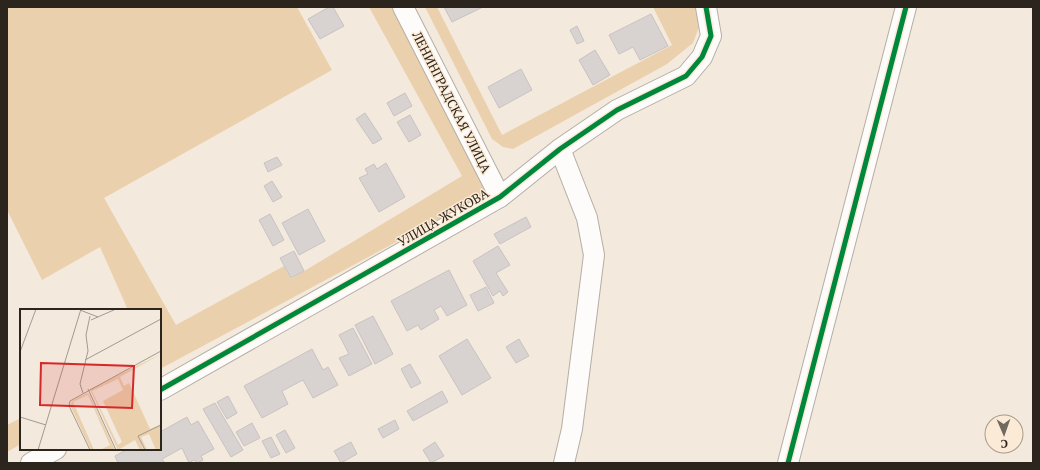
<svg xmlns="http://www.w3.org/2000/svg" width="1040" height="470" viewBox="0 0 1040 470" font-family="'PT Serif',serif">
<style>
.green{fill:#ebd0ae}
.building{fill:#d8d2d1;stroke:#c8c2c2}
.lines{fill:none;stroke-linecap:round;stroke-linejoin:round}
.minor-casing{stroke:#b5aea5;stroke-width:22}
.minor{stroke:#fdfcfa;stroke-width:20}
.cycleway-casing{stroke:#fbead5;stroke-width:8}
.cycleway{stroke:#00873e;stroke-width:5}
.labels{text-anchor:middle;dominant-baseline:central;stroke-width:3;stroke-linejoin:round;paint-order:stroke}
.street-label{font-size:13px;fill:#2b251d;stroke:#fbead5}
.inset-road{fill:none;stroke:#a39b90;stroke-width:1}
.view{fill:#d62828;fill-opacity:0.15;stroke:#d62828;stroke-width:2}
.inset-edge{fill:none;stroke:#2b251d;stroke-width:2}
</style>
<rect width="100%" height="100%" fill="#f3e9dd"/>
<g class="green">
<polygon points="7,7 297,7 332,70 104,198 176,325 284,266 291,279 462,176 369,7 401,7 487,187 480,197 160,369 160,310 128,310 100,247 42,280 7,210"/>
<polygon points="425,7 437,7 502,135 672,45 653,7 695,7 698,11 699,27 693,43 667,64 513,149 503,147 492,139"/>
<polygon points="21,418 21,444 7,452 7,425"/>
</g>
<g class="building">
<polygon points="329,7 333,7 344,26 320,39 308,19"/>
<polygon points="444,7 483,7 452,22"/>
<polygon points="651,14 668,46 640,60 633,47 619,54 609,35"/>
<polygon points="577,26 584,41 577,44 570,30"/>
<polygon points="595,50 610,75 593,85 579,60"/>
<polygon points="521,69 532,90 499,108 488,87"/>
<polygon points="405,93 412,106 394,116 387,103"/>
<polygon points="365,113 382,139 373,144 356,119"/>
<polygon points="410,115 421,135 409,142 397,122"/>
<polygon points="277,157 282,165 268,172 264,163"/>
<polygon points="386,163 405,197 379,212 359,178 368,174 365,169 374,164 377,169"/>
<polygon points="272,181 282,197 273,202 264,186"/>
<polygon points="308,209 325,241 299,255 282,223"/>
<polygon points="270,214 284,240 273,246 259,220"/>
<polygon points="526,217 531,227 500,244 494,234"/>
<polygon points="498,246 510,265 496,273 508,292 503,296 500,291 493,296 473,261"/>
<polygon points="294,251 304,271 291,278 280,258"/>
<polygon points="449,270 467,305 447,316 441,306 434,310 439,319 421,330 418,325 407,331 391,301"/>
<polygon points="486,287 494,303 478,311 470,295"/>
<polygon points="373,316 393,354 375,364 355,325"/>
<polygon points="353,328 372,364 349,376 339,358 349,354 339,335"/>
<polygon points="467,339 491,378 462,395 439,356"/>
<polygon points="519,339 529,356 516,363 506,347"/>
<polygon points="312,349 323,370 328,367 338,385 313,398 303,380 282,391 288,404 262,418 244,386"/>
<polygon points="410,364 421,383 411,388 401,369"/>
<polygon points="442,391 448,402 413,421 407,411"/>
<polygon points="228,396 237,413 227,419 217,402"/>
<polygon points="215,403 243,450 231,457 203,409"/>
<polygon points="187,417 191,425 198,421 214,449 201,456 203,460 198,463 194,460 189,463 182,448 162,459 165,463 118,463 115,456 128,449 160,449 160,432"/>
<polygon points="395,420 399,429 383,438 378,429"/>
<polygon points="252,423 260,438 244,446 236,432"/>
<polygon points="285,430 295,448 286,453 276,435"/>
<polygon points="271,437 280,454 271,458 262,441"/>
<polygon points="351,442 357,454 341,463 334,451"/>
<polygon points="435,442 444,456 431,463 423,450"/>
</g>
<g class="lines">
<g class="minor-casing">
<g id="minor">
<polyline points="403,7 500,197"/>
<polyline points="560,149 587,218 594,255 572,429 564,463"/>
<polyline points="160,390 500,197 560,149 617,110 686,76 702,57 711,36 706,7"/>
<polyline points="31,463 56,449"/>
<polyline points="788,463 906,7"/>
</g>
</g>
<use href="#minor" class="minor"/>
<g class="cycleway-casing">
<g id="cycleway">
<polyline points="160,390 500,197 560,149 617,110 686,76 702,57 711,36 706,7"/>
<polyline points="788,463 906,7"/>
</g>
</g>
<use href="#cycleway" class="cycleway"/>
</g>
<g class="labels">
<g class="street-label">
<text transform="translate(452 102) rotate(63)">ЛЕНИНГРАДСКАЯ УЛИЦА</text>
<text transform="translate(443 217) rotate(-30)">УЛИЦА ЖУКОВА</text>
</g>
</g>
<g transform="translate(20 309)">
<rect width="141" height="141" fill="#f3e9dd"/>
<path d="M141 45 100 68 104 77 109 74 130 120 141 115V141H136L129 125 121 128 127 141H125L119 128 123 141H120L115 131 98 141 70 80ZM98 70 103 81 83 92 102 133 98 136 72 82ZM67 84 69 85 95 141H80L90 136 68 86 53 93 74 141H71L50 96 53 91Z" fill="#ebd0ae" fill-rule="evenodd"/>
<path class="inset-road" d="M60 1 78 8M71 11 96 0M0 43 16 0M65 51 141 10M68 80 96 141M63 84 60 75 68 42 66 26 70 7M0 108 26 116M18 141 61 0M70 141 49 97 50 92 141 42M125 141 118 127 141 116"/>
<path class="view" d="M21 54 114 57 112 99 20 96Z"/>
<rect width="141" height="141" class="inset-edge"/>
</g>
<rect width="1040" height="470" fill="none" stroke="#2b251d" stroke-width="16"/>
<g transform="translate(1004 434) rotate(178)"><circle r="19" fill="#fbead5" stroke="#a89b8b"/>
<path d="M0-3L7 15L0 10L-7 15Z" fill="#716a60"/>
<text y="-6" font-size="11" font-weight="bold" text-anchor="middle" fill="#2b251d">С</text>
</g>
</svg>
